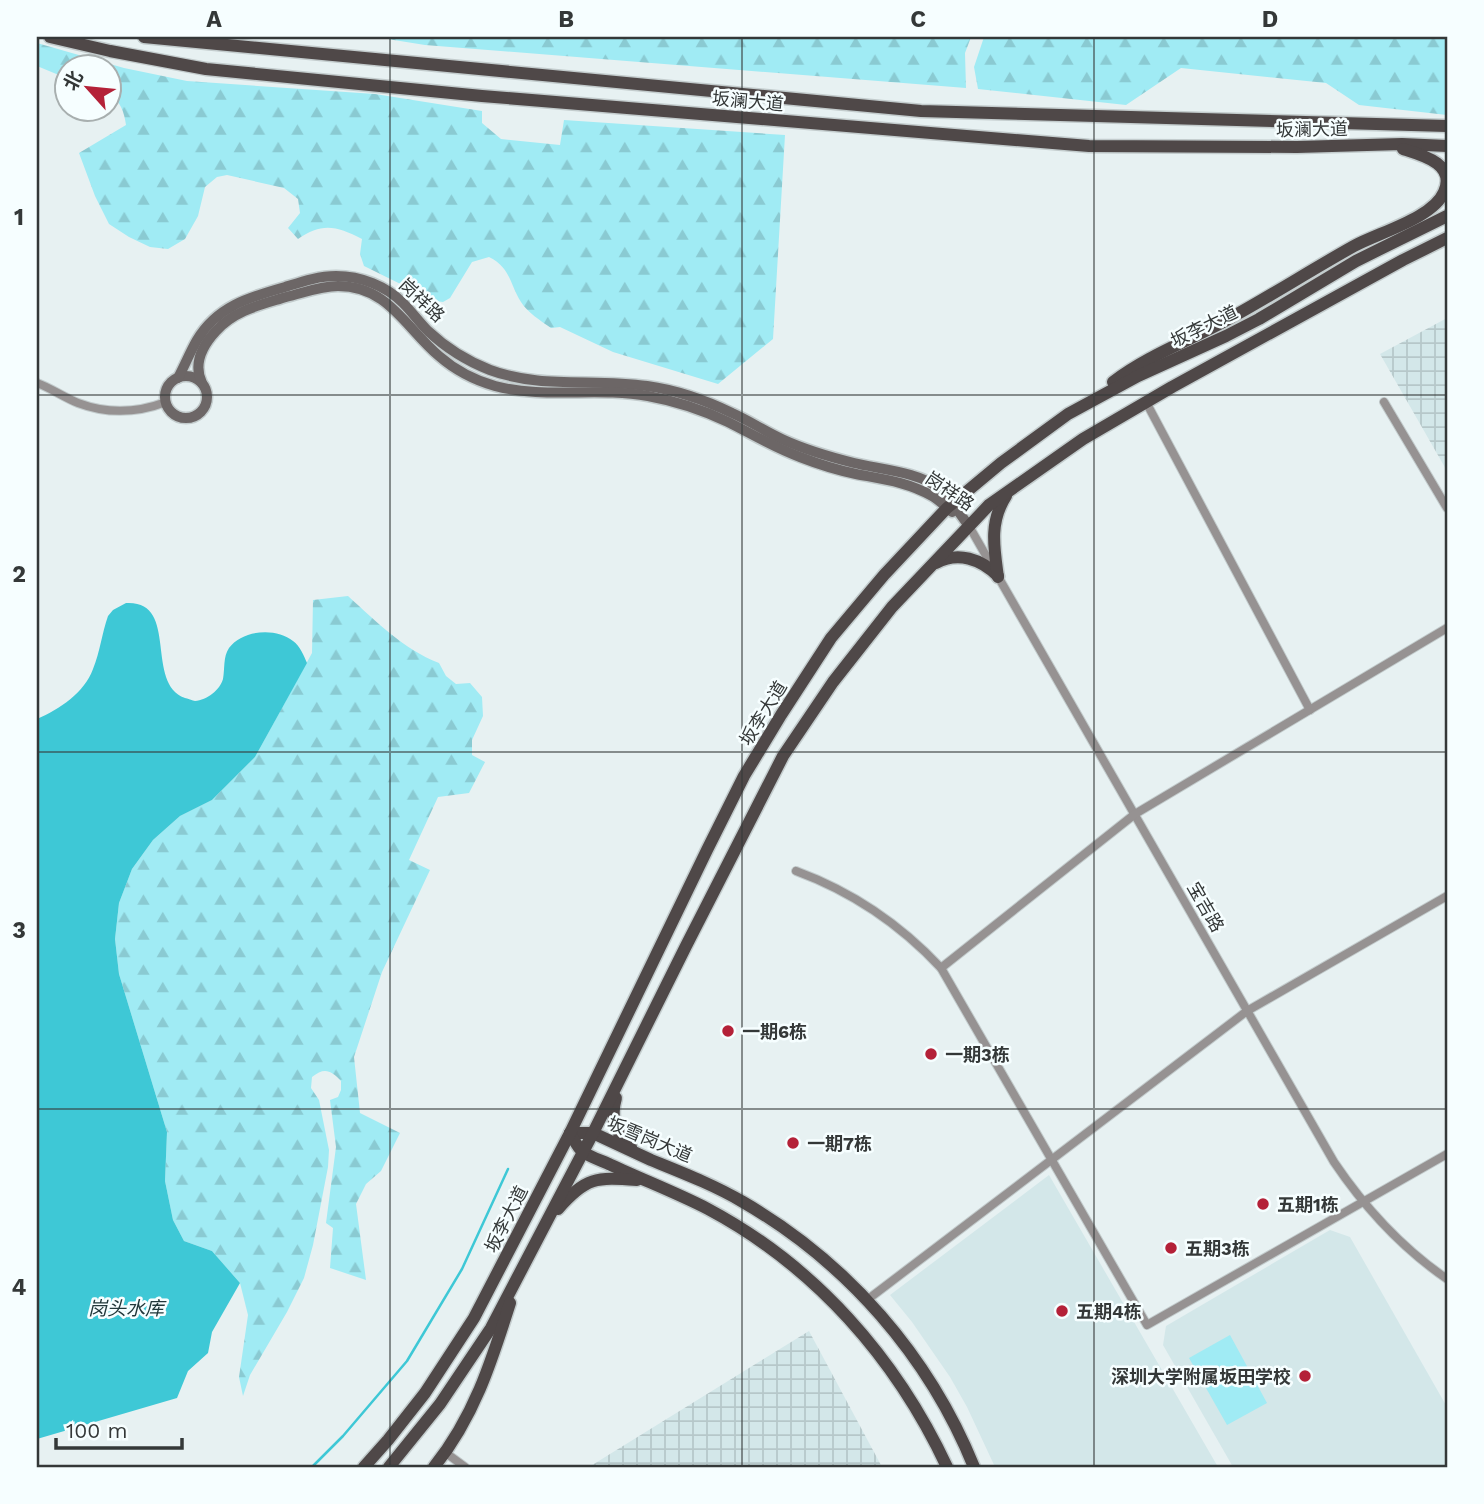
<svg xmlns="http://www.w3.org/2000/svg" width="1484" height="1504" viewBox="0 0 1484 1504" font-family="'Work Sans','Noto Sans SC',sans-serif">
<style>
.built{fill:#d3e7e9}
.industrial{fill:url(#industrial-grid)}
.grass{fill:#a0ebf4}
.forest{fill:url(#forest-firs)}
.water{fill:#3ec8d6}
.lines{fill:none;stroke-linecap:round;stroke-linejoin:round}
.stream{stroke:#3ec8d6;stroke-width:2.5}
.street-casing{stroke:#c3cccd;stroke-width:10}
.secondary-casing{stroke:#c3cccd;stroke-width:13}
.primary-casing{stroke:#c3cccd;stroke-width:15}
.street{stroke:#969292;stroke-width:8}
.secondary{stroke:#6c6666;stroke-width:10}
.primary{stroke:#4f4848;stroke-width:12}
.grid{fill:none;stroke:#343838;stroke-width:2;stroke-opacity:0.55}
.poi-dot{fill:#b42138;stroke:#f6feff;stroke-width:2.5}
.labels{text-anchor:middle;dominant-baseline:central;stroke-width:5;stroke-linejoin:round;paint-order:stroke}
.street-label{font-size:18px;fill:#343838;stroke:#f6feff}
.poi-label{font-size:18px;font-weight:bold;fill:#343838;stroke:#f6feff;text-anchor:start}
.water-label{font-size:19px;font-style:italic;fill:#21383b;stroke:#f6feff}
.neatline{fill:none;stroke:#343838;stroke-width:2.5}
.grid-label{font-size:23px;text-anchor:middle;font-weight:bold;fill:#343838}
</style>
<defs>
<pattern id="industrial-grid" width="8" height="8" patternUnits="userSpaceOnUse" patternTransform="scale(1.75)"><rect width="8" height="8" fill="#d3e7e9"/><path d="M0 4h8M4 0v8" fill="none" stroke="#b6c7c9"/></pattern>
<pattern id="forest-firs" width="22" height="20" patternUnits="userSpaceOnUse" patternTransform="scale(1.75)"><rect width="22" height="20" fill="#a0ebf4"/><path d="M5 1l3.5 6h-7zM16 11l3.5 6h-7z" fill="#8acad2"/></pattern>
</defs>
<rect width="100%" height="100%" fill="#e7f1f2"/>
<g class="built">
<polygon points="1049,1175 1218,1467 995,1467 967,1407 950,1377 912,1322 890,1295"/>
<polygon points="1330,1230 1350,1237 1447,1407 1447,1467 1233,1467 1163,1345 1166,1326"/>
</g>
<g class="industrial">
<polygon points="1447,318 1447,471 1380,354"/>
<polygon points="809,1331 882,1467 589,1467"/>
</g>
<polygon class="grass" points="1230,1335 1267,1403 1227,1425 1189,1358"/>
<g class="forest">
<polygon points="375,37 971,37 965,53 966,88 425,45"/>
<polygon points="984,37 1447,37 1447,115 1359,105 1326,83 1181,68 1126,105 978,89 974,67"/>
<path d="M37 43 124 68 187 81 375 94 482 111V123L501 139 560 145 564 120 785 135 773 339 718 384 613 352 560 327 551 328C541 321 527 312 521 302 509 283 511 268 489 257L472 262 450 298 443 302 435 301 364 266 360 254 362 239C337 226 322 222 298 239L288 228 300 213 298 199 284 188 227 175 217 177 205 187 198 216 185 239 168 249 150 247 129 237 109 224 95 196 79 153 126 125C124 112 121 101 109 95L108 66H66V78L37 66Z"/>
<path d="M348 596C377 622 403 649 439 663L446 676 456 684 470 683 482 697 483 716 472 740V755L485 762 469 793 438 797 409 860 430 870 382 972 354 1057 360 1113 400 1133 381 1171 366 1184 356 1204 366 1280 330 1268 333 1228 326 1223 336 1147 330 1100 338 1097 341 1090V1081C331 1070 324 1067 312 1077L311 1088 319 1100 329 1150 328 1167 313 1245 304 1278 287 1312 250 1375 243 1396 239 1377 248 1315 240 1283 212 1251 184 1241 173 1220 165 1181 167 1132 119 974 115 939 119 903 132 869 153 840 180 816 212 800 255 757 312 653 313 600Z"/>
</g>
<path class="water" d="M126 603C180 600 144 683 185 698 187 698 193 701 195 701 207 700 220 690 223 679 225 668 223 657 229 648 242 630 276 627 293 641 300 646 304 656 307 663L255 757 212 800 180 816 153 840 132 869 119 903 115 939 119 974 167 1132 165 1181 173 1220 184 1241 212 1251 240 1283 212 1332 208 1353 188 1371 177 1398 37 1439V719C60 709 84 693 93 669 100 652 102 633 108 616L113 610Z"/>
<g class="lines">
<polyline class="stream" points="312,1467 343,1436 407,1361 462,1269 508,1169"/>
<g class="street-casing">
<g id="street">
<path d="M37 383C51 388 63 397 78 403 107 414 137 413 166 402"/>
<polyline points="1146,402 1310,710"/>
<polyline points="1384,402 1447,508"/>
<path d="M969 526 1334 1162C1365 1208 1402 1248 1447 1279"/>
<path d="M796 871C853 892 900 924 941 968L1147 1325 1447 1154"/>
<polyline points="941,968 1135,814 1447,628"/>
<polyline points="867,1300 1247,1011 1447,896"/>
<polyline points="446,1453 465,1467"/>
</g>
</g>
<g class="secondary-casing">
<g id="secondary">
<circle cx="186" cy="397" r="21"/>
<path d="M178 378C185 365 190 352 197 340 217 306 250 297 285 287 301 282 318 276 336 276 361 276 386 286 403 303 412 312 419 322 428 331 446 348 467 361 490 370 541 389 594 378 647 386 676 390 705 400 732 413 750 421 766 432 784 440 806 450 830 457 854 463 878 469 920 472 940 489 949 496 961 516 969 526"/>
<path d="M202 383C193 364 202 346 216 331 235 310 260 305 286 297 303 293 320 286 338 286 388 286 405 327 439 356 455 370 474 380 495 386 544 399 597 387 648 396 676 401 703 410 728 422 752 434 775 448 800 457 818 464 837 470 856 474 882 479 908 482 932 496 939 500 946 507 952 512"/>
</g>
</g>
<g class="primary-casing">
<g id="primary">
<polyline points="50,37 110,51 206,69 482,96 1089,146 1297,147 1402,144 1447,146"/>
<polyline points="144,37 921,111 1447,126"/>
<path d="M1113 382C1147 356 1188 341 1225 321 1269 297 1311 270 1354 246 1380 232 1433 218 1444 192 1457 164 1422 155 1403 149"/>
<path d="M936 563C958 551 981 559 998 576"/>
<path d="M998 577C994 548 989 522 1006 496"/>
<path d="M616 1098C610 1118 615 1134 631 1147"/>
<path d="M570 1133H593C612 1142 632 1151 651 1160 683 1173 714 1185 743 1202 847 1262 929 1356 974 1467"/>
<path d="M570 1133C574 1139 577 1147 582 1151 589 1157 603 1161 611 1165 643 1180 677 1193 708 1209 815 1266 896 1358 947 1467"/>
<path d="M558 1209C586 1177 596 1177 637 1180"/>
<polyline points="364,1467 388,1440 425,1393 474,1318 570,1133 707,850 744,776 781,715 831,638 884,575 947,508 1001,463 1068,414 1138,376 1226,336 1259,319 1356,261 1447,216"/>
<polyline points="389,1467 440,1404 491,1328 593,1133 686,946 783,756 833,682 892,607 989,505 1083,439 1172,387 1403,260 1447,238"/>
<path d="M434 1467C474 1417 491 1363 510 1303"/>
</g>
</g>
<use href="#street" class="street"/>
<use href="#secondary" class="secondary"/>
<use href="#primary" class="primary"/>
</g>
<path class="grid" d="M390 37V1467M742 37V1467M1094 37V1467M37 395H1447M37 752H1447M37 1109H1447"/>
<g class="poi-dot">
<circle cx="728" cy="1031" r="7"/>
<circle cx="931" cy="1054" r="7"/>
<circle cx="793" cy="1143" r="7"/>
<circle cx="1263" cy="1204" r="7"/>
<circle cx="1171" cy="1248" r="7"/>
<circle cx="1062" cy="1311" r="7"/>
<circle cx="1305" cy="1376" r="7"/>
</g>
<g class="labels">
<g class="street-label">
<text transform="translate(748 101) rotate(5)">坂澜大道</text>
<text transform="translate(1312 129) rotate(-1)">坂澜大道</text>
<text transform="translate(422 300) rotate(43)">岗祥路</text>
<text transform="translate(1204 326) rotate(-26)">坂李大道</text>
<text transform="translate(950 491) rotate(34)">岗祥路</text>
<text transform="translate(763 713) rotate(-58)">坂李大道</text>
<text transform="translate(1206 907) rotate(60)">宝吉路</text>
<text transform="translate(650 1139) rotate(23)">坂雪岗大道</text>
<text transform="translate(506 1219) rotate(-63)">坂李大道</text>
</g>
<g class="poi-label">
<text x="742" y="1031">一期6栋</text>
<text x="945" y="1054">一期3栋</text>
<text x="807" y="1143">一期7栋</text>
<text x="1277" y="1204">五期1栋</text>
<text x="1185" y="1248">五期3栋</text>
<text x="1076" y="1311">五期4栋</text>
<text x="1291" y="1376" text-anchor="end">深圳大学附属坂田学校</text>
</g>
<g class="water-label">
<text x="126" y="1308">岗头水库</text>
</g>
</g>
<rect width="1484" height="1504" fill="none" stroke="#f6feff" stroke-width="77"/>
<g transform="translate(88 88) rotate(297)"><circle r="33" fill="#f6feff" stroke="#a8afaf" stroke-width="2"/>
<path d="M0-5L12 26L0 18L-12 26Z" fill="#b42138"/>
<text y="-10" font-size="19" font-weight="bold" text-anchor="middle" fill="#343838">北</text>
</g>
<path d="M56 1438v10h126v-10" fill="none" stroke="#343838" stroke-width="3.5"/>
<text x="66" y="1438" font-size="21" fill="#343838" stroke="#f6feff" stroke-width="5" paint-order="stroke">100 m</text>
<rect x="38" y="38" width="1408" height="1428" class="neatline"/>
<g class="grid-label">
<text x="214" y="27">A</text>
<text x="566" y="27">B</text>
<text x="918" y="27">C</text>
<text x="1270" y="27">D</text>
<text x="19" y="225">1</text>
<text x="19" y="582">2</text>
<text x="19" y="938">3</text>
<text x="19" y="1295">4</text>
</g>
</svg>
